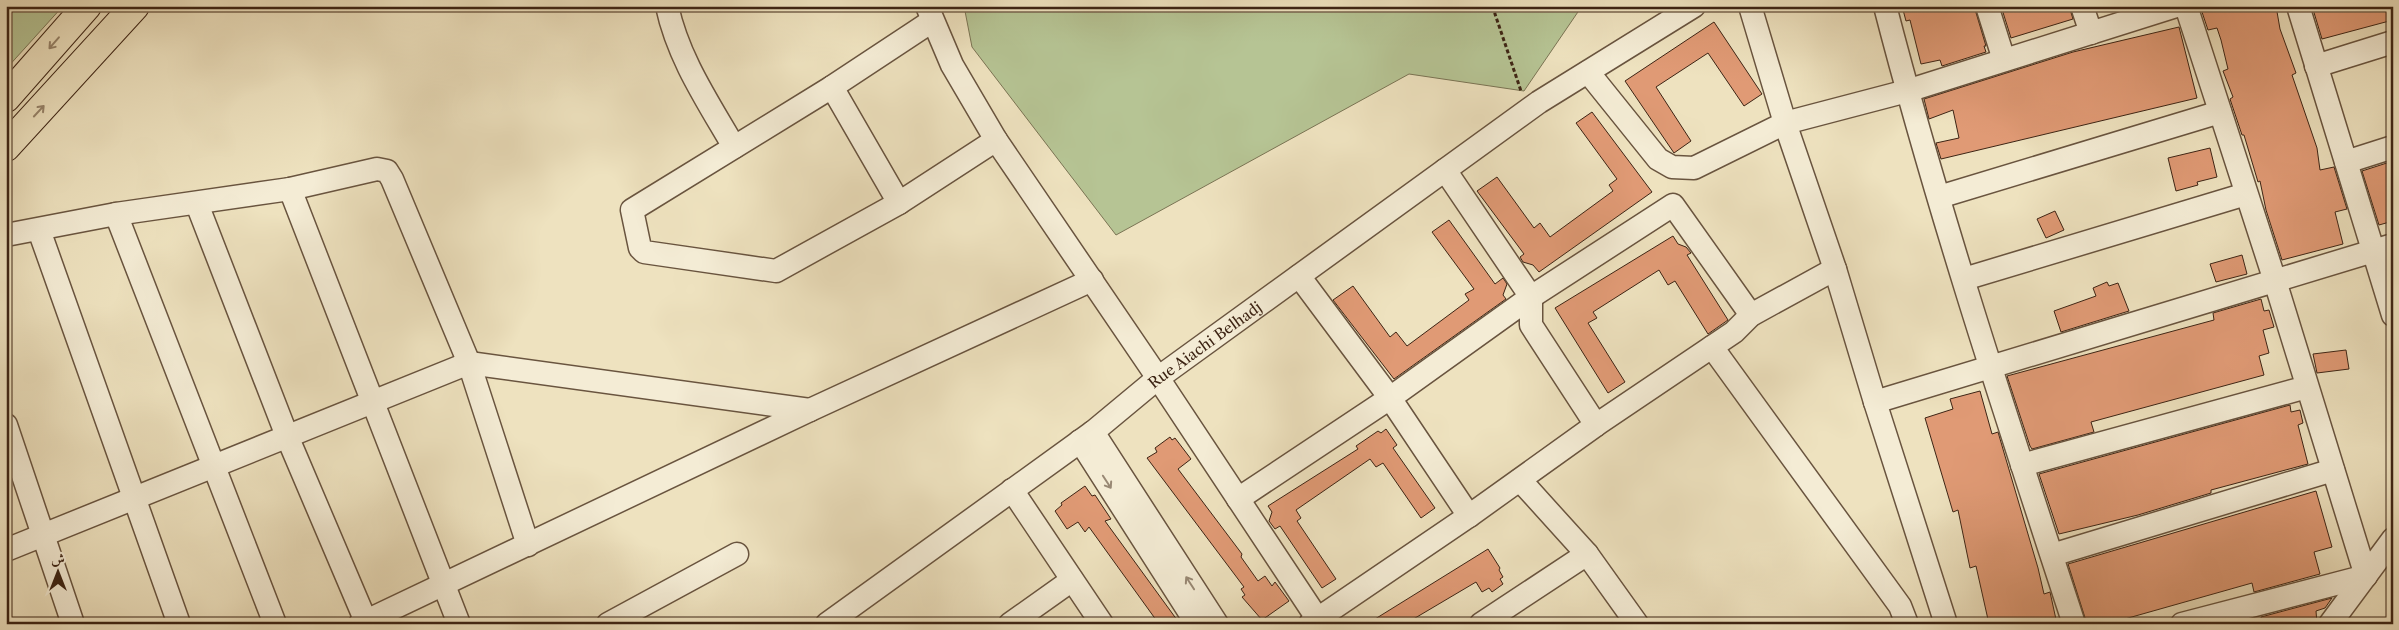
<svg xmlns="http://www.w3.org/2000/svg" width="2399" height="630" viewBox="0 0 2399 630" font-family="'Libre Caslon Text',Amiri,serif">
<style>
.green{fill:#b6c494;stroke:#7a7454}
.building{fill:#e09a75;stroke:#3d2414}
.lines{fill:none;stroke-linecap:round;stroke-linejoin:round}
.minor-casing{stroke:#69543f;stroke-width:25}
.major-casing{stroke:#3d2414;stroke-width:30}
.path{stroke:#3d2414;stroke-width:3;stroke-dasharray:4 2.5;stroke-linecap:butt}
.minor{stroke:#f4ecd5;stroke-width:22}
.major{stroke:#eee2bf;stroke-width:28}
.oneway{stroke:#96836a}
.oneway2{stroke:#988874}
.labels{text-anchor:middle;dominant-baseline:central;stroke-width:4;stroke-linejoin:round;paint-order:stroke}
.street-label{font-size:15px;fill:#3d2414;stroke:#f4ecd5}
</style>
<rect width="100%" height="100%" fill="#eee2bf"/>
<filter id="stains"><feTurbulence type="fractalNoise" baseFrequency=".004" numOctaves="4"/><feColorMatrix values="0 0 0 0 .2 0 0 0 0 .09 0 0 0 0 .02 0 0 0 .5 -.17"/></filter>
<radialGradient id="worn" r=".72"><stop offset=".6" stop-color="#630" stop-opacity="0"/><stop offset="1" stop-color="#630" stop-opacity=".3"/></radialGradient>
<g class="green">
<polygon points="6,6 63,6 6,69"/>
<polygon points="964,6 1582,6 1524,91 1409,74 1116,235 972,47"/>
</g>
<g class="building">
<polygon points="1902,6 1974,6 1986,46 1984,46 1986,52 1942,66 1940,60 1921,64 1910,20 1906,21"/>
<polygon points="2001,6 2069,6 2073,19 2011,38"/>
<polygon points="2200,6 2276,6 2280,29 2296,73 2292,75 2317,148 2320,170 2334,167 2347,209 2335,212 2343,244 2282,260 2266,210 2260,181 2258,182 2244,135 2242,135 2230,99 2233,97 2223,71 2228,69 2221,40 2217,28 2208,30"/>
<polygon points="2312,6 2393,6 2393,20 2322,39"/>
<polygon points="1714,22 1762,94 1744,106 1708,53 1656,87 1691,141 1674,153 1625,81"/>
<polygon points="2179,27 2197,98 1941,159 1936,143 1959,138 1953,110 1929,119 1924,99 2073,52"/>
<polygon points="1592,112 1652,192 1539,272 1533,265 1523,262 1520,257 1524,254 1477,191 1497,177 1534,228 1540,223 1550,237 1613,191 1609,185 1617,179 1576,123"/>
<polygon points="2210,148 2217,177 2197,182 2198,185 2176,191 2168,158"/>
<polygon points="2393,161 2393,221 2379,225 2362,171"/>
<polygon points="2055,211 2064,230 2046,238 2037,219"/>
<polygon points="1449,220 1495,284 1503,278 1507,284 1503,295 1506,299 1394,379 1333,300 1353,286 1390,337 1396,332 1407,346 1469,300 1465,294 1474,289 1432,232"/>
<polygon points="1673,236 1678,244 1686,247 1691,253 1687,255 1728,320 1708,334 1675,281 1668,285 1659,270 1593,312 1597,318 1588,323 1625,382 1608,393 1555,308"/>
<polygon points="2242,255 2247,274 2216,282 2210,264"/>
<polygon points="2107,282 2109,286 2118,283 2129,311 2061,332 2054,311 2096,296 2093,288"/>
<polygon points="2261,299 2264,311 2269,310 2274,327 2263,330 2269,353 2259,356 2264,375 2091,422 2094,432 2032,449 2030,446 2007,376 2214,320 2213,313"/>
<polygon points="2346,350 2349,369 2317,373 2313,354"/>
<polygon points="1980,391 1992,434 1998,432 2005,456 2038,568 2044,594 2050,592 2057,624 1989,624 1976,566 1970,568 1958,510 1953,512 1925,418 1953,409 1950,399"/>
<polygon points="2290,405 2291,412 2300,410 2303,423 2298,425 2308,464 2211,490 2211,493 2138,515 2059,534 2039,474"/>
<polygon points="1386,429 1397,445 1393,448 1435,508 1421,518 1383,463 1376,467 1370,459 1296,510 1301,518 1297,521 1336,579 1322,588 1280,526 1275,529 1269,521 1272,512 1268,506 1358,449 1356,446 1378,431 1381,433"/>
<polygon points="1170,437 1172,440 1175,438 1191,459 1178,469 1242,554 1241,557 1258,581 1265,576 1272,586 1275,582 1289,601 1262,620 1242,597 1245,595 1241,589 1244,587 1147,458 1157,452 1155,448"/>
<polygon points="1085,486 1092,496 1095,495 1111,519 1105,521 1180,624 1159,624 1089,527 1085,532 1078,522 1067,529 1055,511 1062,505 1061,503"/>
<polygon points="2316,491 2332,547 2314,552 2320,574 2254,592 2252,583 2107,624 2087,624 2068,564"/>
<polygon points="1488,549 1500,568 1499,570 1503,577 1500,579 1503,584 1492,592 1489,588 1482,592 1476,582 1405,624 1367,624"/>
<polygon points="2332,598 2325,608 2316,611 2317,624 2263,624 2261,617"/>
</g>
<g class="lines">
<g class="minor-casing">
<g id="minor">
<path d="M667 6C678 58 708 102 734 147"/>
<polyline points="927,6 952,65 996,140 1158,378 1317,618"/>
<polyline points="1750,6 1785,123 1835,269 1875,402 1946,624"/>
<path d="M1885 6C1939 215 2007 419 2074 624"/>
<polyline points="1987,6 2004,60"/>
<polyline points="2082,6 2091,33"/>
<polyline points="2298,6 2393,315"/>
<polyline points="932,21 832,87 632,210 640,248 644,252 776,271 899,203 996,140"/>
<polyline points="2316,66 2393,42"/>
<polyline points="1588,72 1658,159 1672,167 1694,168 1785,123 1907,91 2176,6"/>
<polyline points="832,87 899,203"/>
<polyline points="2346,162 2393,147"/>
<polyline points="1445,170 1531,297 1673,205 1751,315"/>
<polyline points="290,189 459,624"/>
<polyline points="1939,197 2220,112"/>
<polyline points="197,204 287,436 367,624"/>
<polyline points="116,214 275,624"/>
<polyline points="39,230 179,624"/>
<polyline points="6,235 116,214 290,189 377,169 387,171 392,179 469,363 528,545"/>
<polyline points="1964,279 2246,194"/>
<polyline points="1712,347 1900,606 1907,624"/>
<polyline points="1875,402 2393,245"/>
<polyline points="6,425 73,624"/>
<polyline points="1093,432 1217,624"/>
<polyline points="1080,441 1197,624"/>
<polyline points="2022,465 2307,387"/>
<polyline points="1520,480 1587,554 1637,624"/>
<polyline points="1012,490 1102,624"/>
<polyline points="1238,499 1390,398 1299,276"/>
<polyline points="1469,516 1390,398 1531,297 1531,325 1596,425"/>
<polyline points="6,550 469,363 810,410"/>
<polyline points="2052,555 2333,470"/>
<polyline points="360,624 810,410 1092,280"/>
<polyline points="608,624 737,554"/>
<path id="s1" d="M827 624 1093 432 1158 378 1539 102 1694 6"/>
<polyline points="1010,624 1072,580"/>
<polyline points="1310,624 1469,516 1596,425 1734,332 1751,315 1835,269"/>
<polyline points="1481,624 1587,554"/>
<polyline points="2182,624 2366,576 2275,281 2186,6"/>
<polyline points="2330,624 2393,539"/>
</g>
</g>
<g class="major-casing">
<g id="major">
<polyline points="6,98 87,6"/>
<polyline points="6,147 135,6"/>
</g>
</g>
<polyline class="path" points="1494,6 1495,14 1521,91"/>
<use href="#minor" class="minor"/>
<use href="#major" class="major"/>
</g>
<defs><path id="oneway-shaft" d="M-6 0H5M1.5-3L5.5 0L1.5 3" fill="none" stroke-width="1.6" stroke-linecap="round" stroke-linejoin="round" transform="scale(1.25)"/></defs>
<g class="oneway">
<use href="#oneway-shaft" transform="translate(54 43) rotate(131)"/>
<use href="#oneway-shaft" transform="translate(39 111) rotate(-47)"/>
</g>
<g class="oneway2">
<use href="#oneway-shaft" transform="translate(1107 482) rotate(57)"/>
<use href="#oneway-shaft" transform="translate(1190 583) rotate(-123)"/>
</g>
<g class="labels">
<g class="street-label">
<text stroke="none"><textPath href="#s1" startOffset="470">Rue Aiachi Belhadj</textPath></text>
</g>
</g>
<rect width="2399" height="630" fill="none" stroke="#eee2bf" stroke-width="25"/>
<rect x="8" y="8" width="2384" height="615" fill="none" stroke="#3d2414" stroke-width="2.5"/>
<rect x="12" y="12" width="2374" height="605" fill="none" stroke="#3d2414"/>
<g transform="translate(58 572)" stroke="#f4ecd5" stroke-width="4" paint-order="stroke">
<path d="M0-4L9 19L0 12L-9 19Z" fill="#3d2414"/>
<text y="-8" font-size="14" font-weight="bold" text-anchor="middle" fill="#3d2414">ش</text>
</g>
<rect width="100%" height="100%" filter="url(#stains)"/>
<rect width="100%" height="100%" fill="url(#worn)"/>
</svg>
